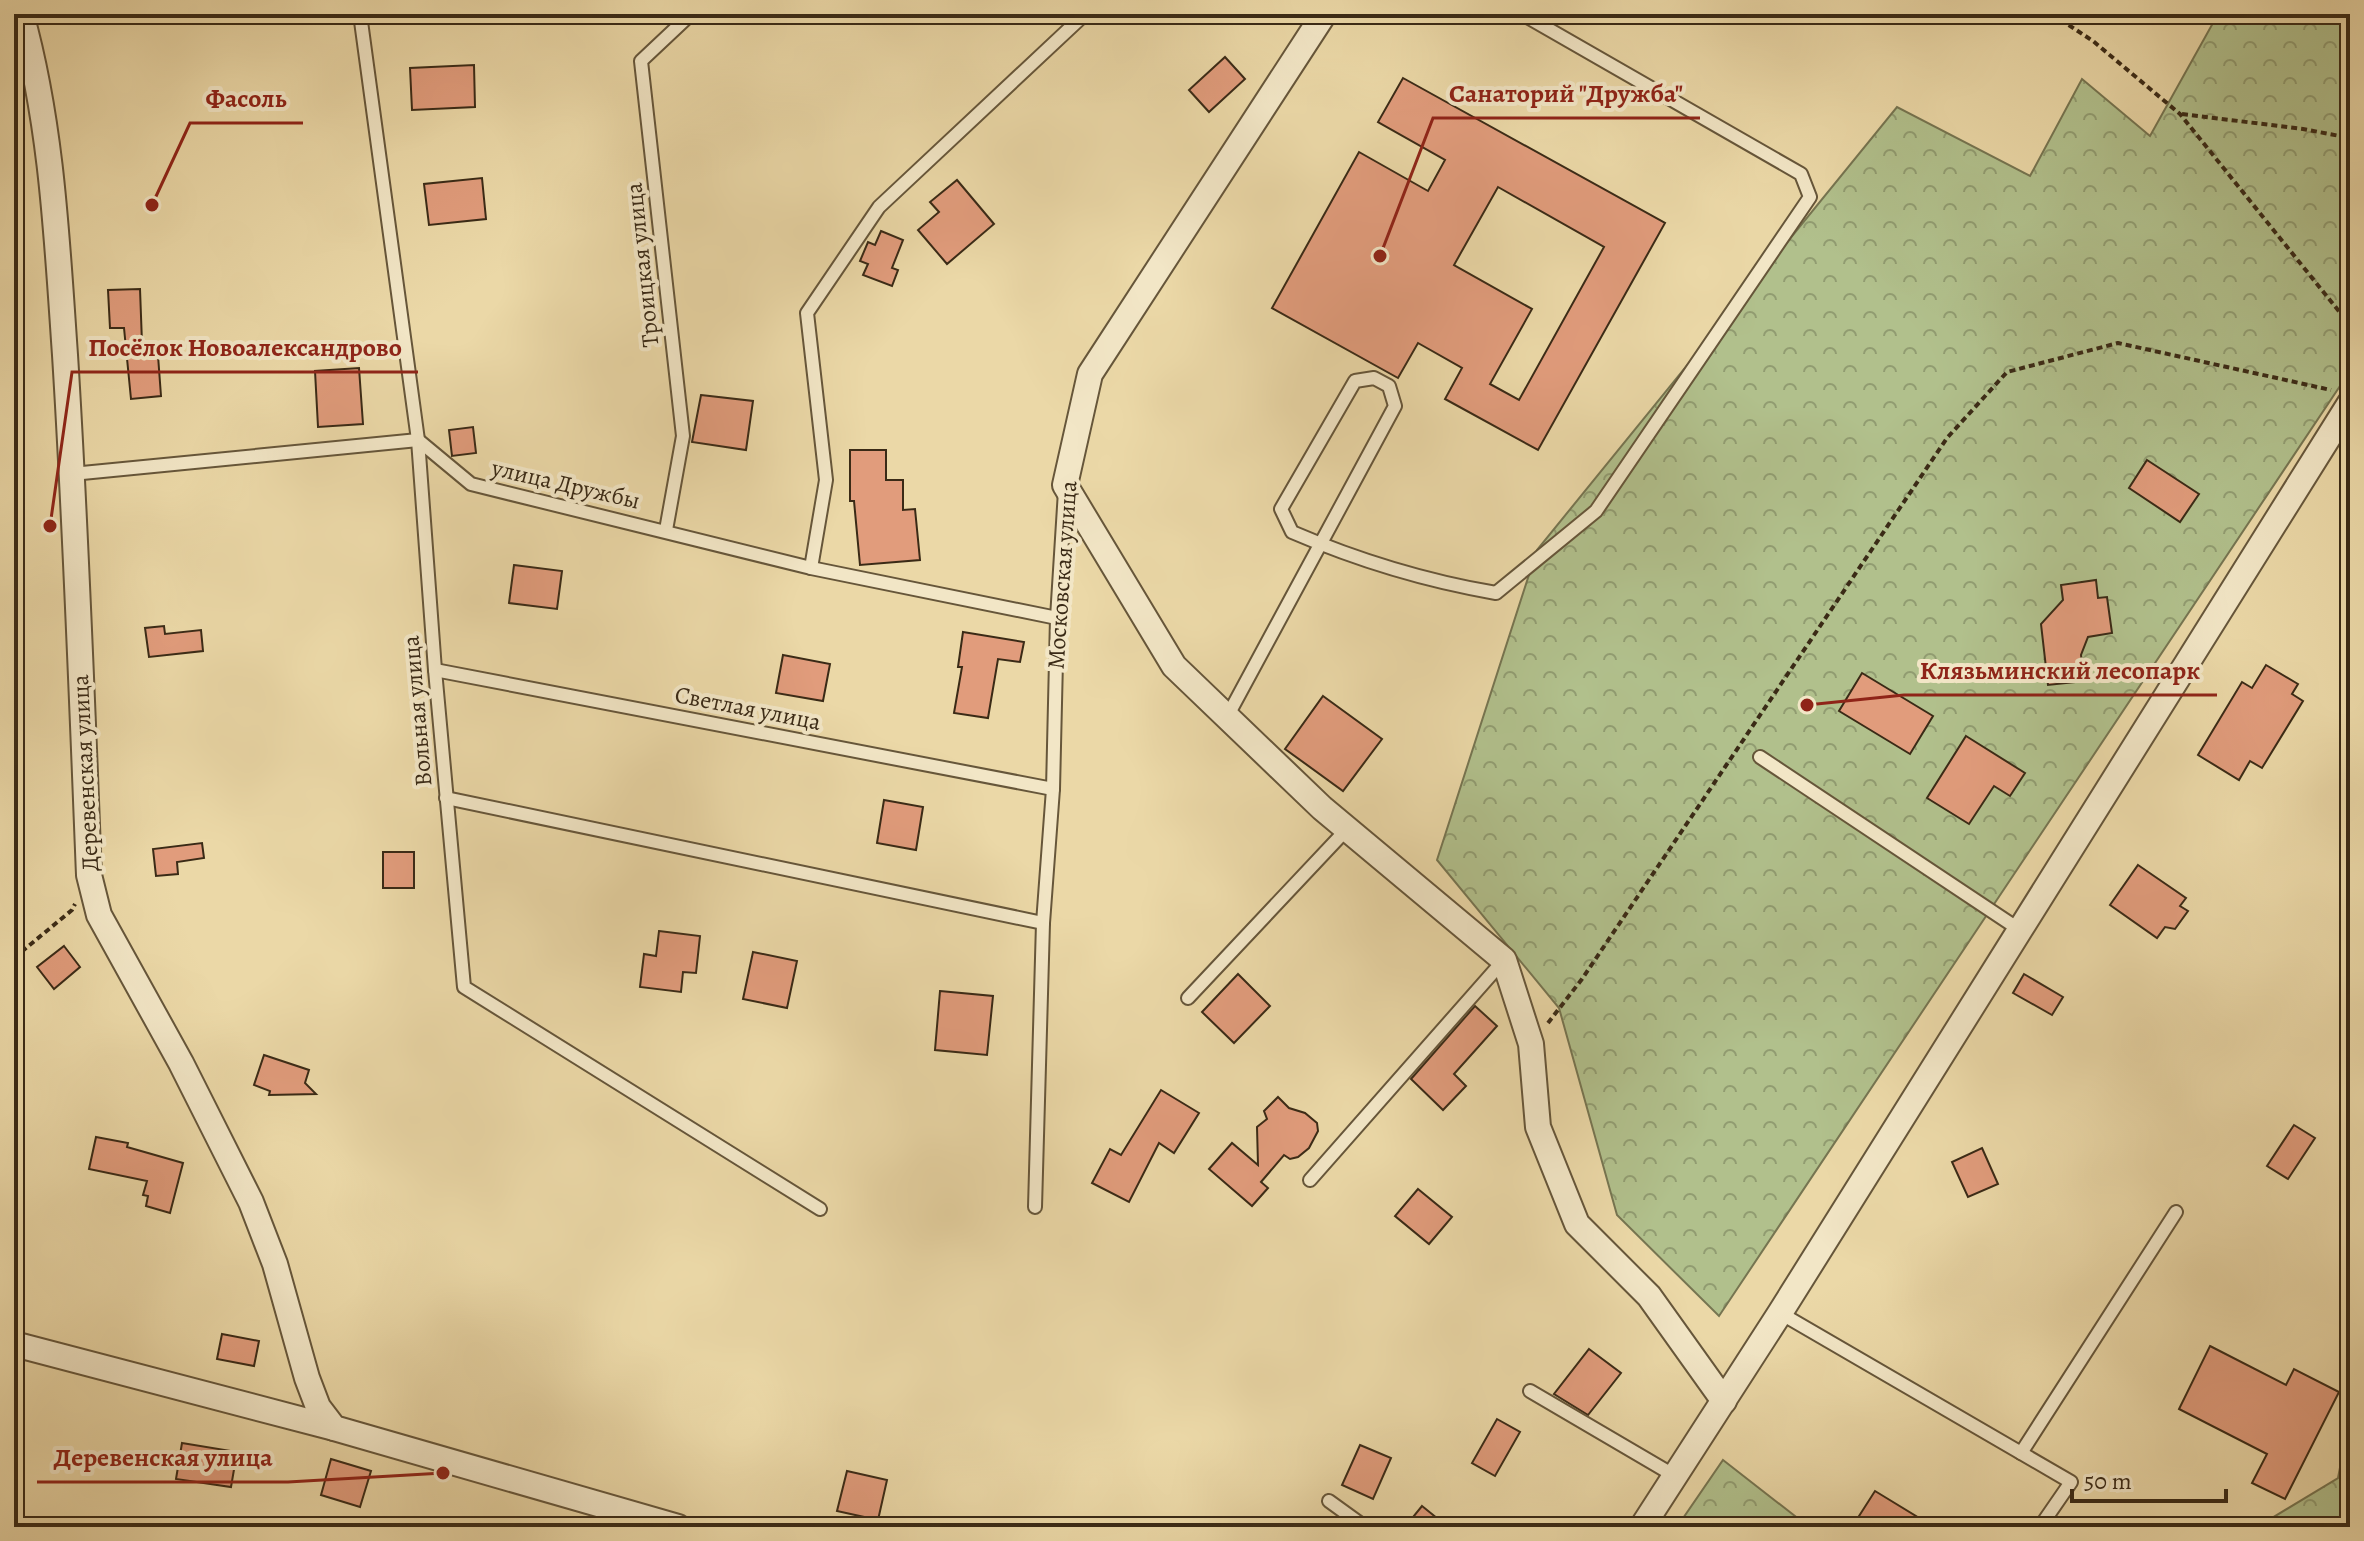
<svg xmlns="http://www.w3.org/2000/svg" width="2364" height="1541" viewBox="0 0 2364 1541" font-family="Alegreya,serif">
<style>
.forest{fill:url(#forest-crowns);stroke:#767551;stroke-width:2}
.building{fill:#e19c7c;stroke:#3a2a16;stroke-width:2;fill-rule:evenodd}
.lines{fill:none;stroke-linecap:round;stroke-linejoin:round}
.service-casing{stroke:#66563a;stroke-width:16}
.minor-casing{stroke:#66563a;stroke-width:28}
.path{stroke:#3a2a16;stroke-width:4;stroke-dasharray:6 4;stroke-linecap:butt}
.service{stroke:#f2e6c6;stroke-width:12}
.minor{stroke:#f2e6c6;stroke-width:24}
.labels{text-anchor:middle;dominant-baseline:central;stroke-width:8;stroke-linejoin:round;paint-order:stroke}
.street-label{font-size:24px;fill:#3a2a16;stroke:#f2e6c6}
.leader{fill:none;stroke:#8f2418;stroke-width:3}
.callout-dot{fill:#8f2418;stroke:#f2e6c6;stroke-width:3}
.callout-label{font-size:26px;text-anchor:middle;font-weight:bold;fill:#8f2418;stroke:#f2e6c6;stroke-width:8;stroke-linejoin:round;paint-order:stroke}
</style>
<defs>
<pattern id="forest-crowns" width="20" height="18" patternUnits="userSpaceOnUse" patternTransform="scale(2)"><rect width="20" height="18" fill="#b1c08c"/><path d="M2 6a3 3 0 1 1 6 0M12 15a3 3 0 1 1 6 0" fill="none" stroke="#919c71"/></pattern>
</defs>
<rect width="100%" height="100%" fill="#ebd8a7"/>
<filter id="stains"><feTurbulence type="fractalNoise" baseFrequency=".0025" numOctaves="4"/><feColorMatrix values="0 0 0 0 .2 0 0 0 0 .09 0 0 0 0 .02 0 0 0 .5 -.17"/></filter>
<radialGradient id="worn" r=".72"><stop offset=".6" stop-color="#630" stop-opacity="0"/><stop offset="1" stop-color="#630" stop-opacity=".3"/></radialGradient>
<g class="forest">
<polygon points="2218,14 2350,14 2350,371 1719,1316 1617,1215 1559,1008 1437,860 1537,550 1897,107 2030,176 2082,79 2150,136"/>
<polygon points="2350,1416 2350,1481 2337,1527 2257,1527 2338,1478"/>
<polygon points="1723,1460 1809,1527 1677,1527"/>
</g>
<g class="building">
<polygon points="1225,57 1245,79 1209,112 1189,90"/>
<polygon points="474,65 475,107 412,110 410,68"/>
<path d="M1403 78 1665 223 1538 450 1445 399 1462 368 1418 343 1398 378 1272 308 1359 152 1428 191 1445 160 1378 122ZM1498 187 1604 247 1519 400 1490 384 1532 309 1454 265Z"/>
<polygon points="482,178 486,219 429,225 424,184"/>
<polygon points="957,180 994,224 947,264 918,230 939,212 930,202"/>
<polygon points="881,231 903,240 892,268 898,270 892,286 863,275 868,264 860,261 868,242 875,245"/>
<polygon points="140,289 142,343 157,342 161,396 131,399 124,328 110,328 108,290"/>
<polygon points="359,368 363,424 318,427 315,371"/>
<polygon points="701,395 753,401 746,450 692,442"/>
<polygon points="473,427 476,453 452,456 449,430"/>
<polygon points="850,450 886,450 886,480 903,480 903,510 915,509 920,560 860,565 854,501 850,501"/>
<polygon points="2147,460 2199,494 2180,522 2129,488"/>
<polygon points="514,565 562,571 557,609 509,603"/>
<polygon points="2096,580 2098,598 2107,597 2112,633 2088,637 2081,655 2084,681 2048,685 2041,624 2063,600 2061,585"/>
<polygon points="164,626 165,634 201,630 203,651 149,657 145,628"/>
<polygon points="963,632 1024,642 1020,662 998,659 988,718 954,713 962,667 958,667"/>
<polygon points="783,655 830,664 823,701 776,693"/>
<polygon points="2266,665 2298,684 2292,694 2303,701 2262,768 2250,761 2239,780 2198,755 2242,682 2252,688"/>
<polygon points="1862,673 1933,716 1910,754 1839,711"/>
<polygon points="1323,696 1382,739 1343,791 1285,749"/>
<polygon points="1966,736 2025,773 2010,796 1994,786 1969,824 1927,798"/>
<polygon points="884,800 923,807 916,850 877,843"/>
<polygon points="202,843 204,858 177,862 178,874 156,876 153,849"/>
<rect x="383" y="852" width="31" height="36"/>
<polygon points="2138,865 2186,898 2180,906 2188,911 2175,929 2165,927 2157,938 2110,905"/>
<polygon points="659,931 700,936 696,973 683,972 681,992 640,987 644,954 656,956"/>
<polygon points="64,946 80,967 54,989 37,967"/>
<polygon points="753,952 797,961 787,1008 743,999"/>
<polygon points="1238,974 1270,1006 1234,1043 1202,1012"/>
<polygon points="2024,974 2063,997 2052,1015 2013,993"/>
<polygon points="940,991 993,996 987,1055 935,1050"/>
<polygon points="1475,1006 1497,1026 1454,1074 1466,1086 1443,1110 1411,1079"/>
<polygon points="264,1055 309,1070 305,1083 316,1094 269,1095 270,1091 254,1085"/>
<polygon points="1161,1090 1199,1113 1174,1153 1159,1143 1129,1202 1092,1183 1110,1149 1121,1155"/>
<polygon points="1278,1097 1289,1108 1305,1113 1317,1123 1318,1131 1309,1148 1298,1157 1290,1159 1284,1155 1261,1182 1268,1188 1252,1206 1209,1169 1232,1143 1258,1165 1257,1127 1267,1119 1264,1111"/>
<polygon points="2294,1125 2315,1138 2288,1179 2267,1166"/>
<polygon points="96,1137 128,1143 127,1147 183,1163 170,1213 146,1206 148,1196 143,1195 147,1181 89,1169"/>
<polygon points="1982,1148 1998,1184 1968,1197 1952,1162"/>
<polygon points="1418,1189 1452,1217 1429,1244 1395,1216"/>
<polygon points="222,1334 259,1341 254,1366 217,1359"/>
<polygon points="2210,1346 2286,1385 2294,1369 2339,1392 2285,1499 2252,1483 2267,1454 2179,1409"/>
<polygon points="1589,1349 1621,1373 1588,1415 1554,1394"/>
<polygon points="1497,1419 1520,1432 1495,1476 1472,1463"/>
<polygon points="182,1443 237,1452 231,1487 176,1479"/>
<polygon points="1360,1445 1391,1458 1373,1499 1342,1485"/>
<polygon points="331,1459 371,1471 360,1507 321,1495"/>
<polygon points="847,1471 887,1480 878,1520 837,1511"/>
<polygon points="1875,1491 1934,1527 1852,1527"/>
<polygon points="1422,1506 1448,1527 1405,1527"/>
</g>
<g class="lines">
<g class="service-casing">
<g id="service">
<polyline points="360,14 418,440 435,670 464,987 820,1209"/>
<polyline points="72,474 418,440 471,484 811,568 1057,618"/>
<polyline points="666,530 683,436 641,61 691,14"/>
<polyline points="811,568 826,480 807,313 879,207 1085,14"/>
<polyline points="435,670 1053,789"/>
<path d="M1227 717 1395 406 1389 386 1374 378 1355 381 1281 509 1292 532C1357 560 1426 581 1496 593L1596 511 1810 197 1801 174 1522 14"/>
<polyline points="1760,757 2020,930"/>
<polyline points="446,798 1043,923"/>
<polyline points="1188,998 1347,829"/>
<polyline points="1310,1180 1503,961"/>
<polyline points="1035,1207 1043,923 1053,789 1057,618 1065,491"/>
<polyline points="1780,1313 2071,1482 2040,1527"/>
<polyline points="1530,1391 1675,1476"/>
<polyline points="2021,1453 2176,1212"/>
<polyline points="1329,1501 1365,1527"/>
</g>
</g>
<g class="minor-casing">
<g id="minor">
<path d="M21 14C52 125 57 241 65 355 76 529 82 702 89 875L99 915 181 1063 251 1202 275 1264 307 1378 318 1407 334 1428 678 1527"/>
<polyline points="1324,14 1090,374 1065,485 1174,666 1322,808 1504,960 1531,1044 1538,1127 1577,1224 1649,1296 1724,1401"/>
<polyline points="14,1344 334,1428"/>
<polyline points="1642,1527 1780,1313 2350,403"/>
</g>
</g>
<g class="path">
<polyline points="2052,14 2093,41 2180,114 2350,325"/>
<polyline points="2182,114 2303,129 2350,138"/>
<polyline points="14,958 72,910 75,904"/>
<polyline points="1548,1023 1582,979 1947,438 2007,372 2118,343 2331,390"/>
<polyline points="2345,1527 2350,1516"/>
</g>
<use href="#service" class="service"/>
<use href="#minor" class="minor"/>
</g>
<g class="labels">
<g class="street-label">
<text transform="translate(642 265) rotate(-96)">Троицкая улица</text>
<text transform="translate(566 484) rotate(13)">улица Дружбы</text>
<text transform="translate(1062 575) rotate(-86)">Московская улица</text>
<text transform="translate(748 708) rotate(11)">Светлая улица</text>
<text transform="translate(417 711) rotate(-95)">Вольная улица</text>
<text transform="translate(85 773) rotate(-93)">Деревенская улица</text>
</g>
</g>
<path class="leader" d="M1380 256L1433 118H1700M152 205L190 123H303M50 526L72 372H418M1807 705L1904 695H2217M443 1473L288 1482H37"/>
<g class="callout-dot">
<circle cx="1380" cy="256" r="8"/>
<circle cx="152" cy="205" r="8"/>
<circle cx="50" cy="526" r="8"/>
<circle cx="1807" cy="705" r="8"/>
<circle cx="443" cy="1473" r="8"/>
</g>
<g class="callout-label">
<text x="1566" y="102">Санаторий "Дружба"</text>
<text x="246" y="107">Фасоль</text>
<text x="245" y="356">Посёлок Новоалександрово</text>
<text x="2060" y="679">Клязьминский лесопарк</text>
<text x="163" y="1466">Деревенская улица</text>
</g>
<rect width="2364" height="1541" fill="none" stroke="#ebd8a7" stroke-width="48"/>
<rect x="16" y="16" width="2332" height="1509" fill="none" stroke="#3a2a16" stroke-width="4"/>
<rect x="24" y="24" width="2316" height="1493" fill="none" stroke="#3a2a16" stroke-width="2"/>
<path d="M2072 1489v12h154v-12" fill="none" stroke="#3a2a16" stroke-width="4"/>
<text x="2084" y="1489" font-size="24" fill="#3a2a16" stroke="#f2e6c6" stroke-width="6" paint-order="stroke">50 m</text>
<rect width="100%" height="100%" filter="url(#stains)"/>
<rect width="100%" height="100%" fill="url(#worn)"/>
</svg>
